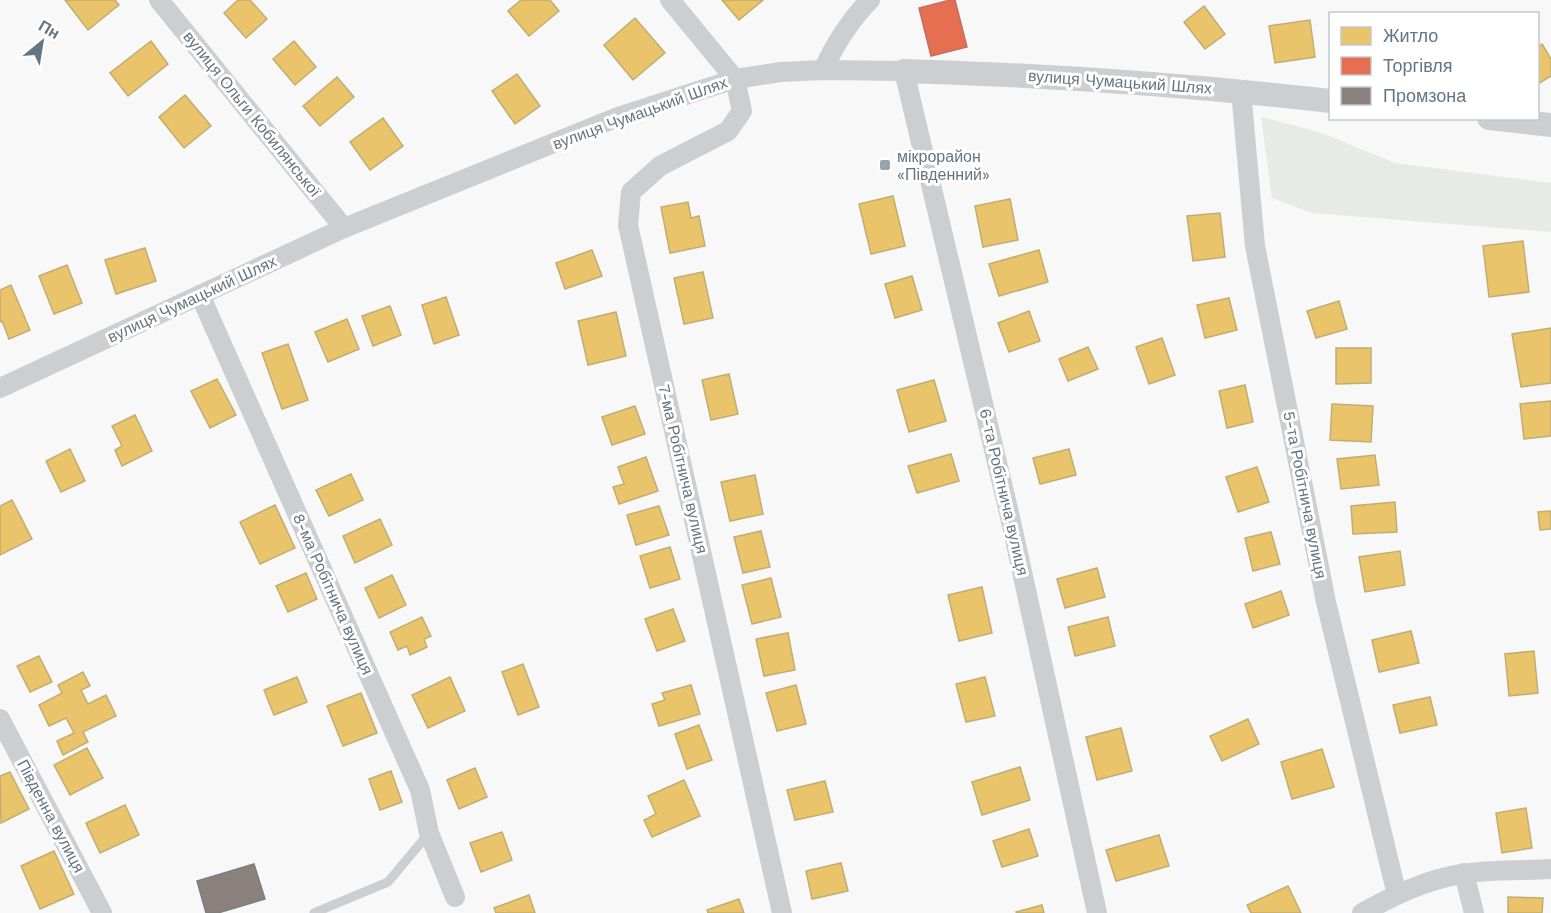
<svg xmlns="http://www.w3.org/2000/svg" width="1551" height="913" viewBox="0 0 1551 913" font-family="'Work Sans',sans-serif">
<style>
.green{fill:#e7eae5}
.homes{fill:#e9c46a;stroke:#c1ad72;stroke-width:1.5}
.shops{fill:#e76f51;stroke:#c07160;stroke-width:1.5}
.industry{fill:#8a817c;stroke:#7f7e7e;stroke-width:1.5}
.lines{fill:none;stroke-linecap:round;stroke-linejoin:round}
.service{stroke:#cdcecf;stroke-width:9}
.minor{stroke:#cdcecf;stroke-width:20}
.tertiary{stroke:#cdcecf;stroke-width:24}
.poi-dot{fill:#98a4ac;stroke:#fff;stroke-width:2}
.labels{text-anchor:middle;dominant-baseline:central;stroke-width:6;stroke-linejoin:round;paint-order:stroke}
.street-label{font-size:16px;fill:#647683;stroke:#fff}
.poi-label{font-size:16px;fill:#647683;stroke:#fff;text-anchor:start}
</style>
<rect width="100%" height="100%" fill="#f8f8f8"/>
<polygon class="green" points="1261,117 1319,132 1395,163 1551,183 1551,232 1312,213 1272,198"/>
<g class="homes">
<polygon points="65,0 115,0 119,5 88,30"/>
<polygon points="238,0 250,0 267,19 246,38 224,13"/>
<polygon points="521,0 550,0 559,11 529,36 508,11"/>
<polygon points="722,0 763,0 739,20"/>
<polygon points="1204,6 1225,34 1205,49 1184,22"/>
<polygon points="635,18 665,53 633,80 604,45"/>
<polygon points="1310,20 1315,57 1275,63 1269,26"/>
<polygon points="151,41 168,64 128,96 110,73"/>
<polygon points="294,41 316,67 295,85 273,59"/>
<polygon points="1542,44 1551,59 1551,76 1538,84 1538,47"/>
<polygon points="517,74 540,106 515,124 492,91"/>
<polygon points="337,77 354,97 320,126 303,106"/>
<polygon points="185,95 211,126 184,148 159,117"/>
<polygon points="383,118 403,146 370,170 350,142"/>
<polygon points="893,196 905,246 871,254 859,204"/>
<polygon points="1010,199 1018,240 983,247 975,206"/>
<polygon points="688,202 691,218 699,216 705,246 670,253 661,207"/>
<polygon points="1220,213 1225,257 1193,261 1187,216"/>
<polygon points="1523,241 1529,292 1489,297 1483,246"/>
<polygon points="145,248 156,281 116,294 105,260"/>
<polygon points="592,250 602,276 565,289 556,263"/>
<polygon points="1039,250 1048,282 999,296 989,264"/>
<polygon points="67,265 82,303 54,314 39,276"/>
<polygon points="703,272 713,318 684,324 674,278"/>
<polygon points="912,276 922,310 895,318 885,284"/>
<polygon points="11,285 30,330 9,339 2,321 0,322 0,290"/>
<polygon points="446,297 459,335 434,344 422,305"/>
<polygon points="1229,298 1237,330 1205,338 1197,305"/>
<polygon points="1339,301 1347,329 1316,338 1307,311"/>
<polygon points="390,306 401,335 373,346 362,316"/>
<polygon points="1029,311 1040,341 1009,352 998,323"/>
<polygon points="616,312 626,356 588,365 578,321"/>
<polygon points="347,319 359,349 328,362 315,332"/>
<polygon points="1551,328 1551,383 1521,387 1512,334"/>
<polygon points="1162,338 1175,375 1149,384 1136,347"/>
<polygon points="288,344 308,400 282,409 262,353"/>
<polygon points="1088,347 1098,369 1068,381 1059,359"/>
<polygon points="1336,348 1371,348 1371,383 1336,384"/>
<polygon points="729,374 738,414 711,420 702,380"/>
<polygon points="217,379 236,415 210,428 191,391"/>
<polygon points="934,380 946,421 909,432 897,390"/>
<polygon points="1245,385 1253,422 1227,428 1219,391"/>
<polygon points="1551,401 1551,436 1524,439 1520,404"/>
<polygon points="1332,404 1373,406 1371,442 1330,440"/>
<polygon points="635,406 645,434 612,445 602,417"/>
<polygon points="135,415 152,451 122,466 115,450 122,446 112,426"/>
<polygon points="70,449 85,481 61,492 46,461"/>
<polygon points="1069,449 1076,475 1040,484 1033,458"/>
<polygon points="951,454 959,481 917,493 908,466"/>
<polygon points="1375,455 1379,485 1341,489 1337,459"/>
<polygon points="646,457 658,491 619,504 613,487 624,484 618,467"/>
<polygon points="1257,467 1269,502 1238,512 1226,477"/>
<polygon points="351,474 363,500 329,516 316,490"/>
<polygon points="755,475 763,514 730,521 721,482"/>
<polygon points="12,500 32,539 0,555 0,506"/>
<polygon points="1395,502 1397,532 1353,534 1351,506"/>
<polygon points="275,505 295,548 260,564 240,522"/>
<polygon points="659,506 669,535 636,545 627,515"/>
<polygon points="1551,511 1551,529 1540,530 1538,512"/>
<polygon points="380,519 392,545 355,563 343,536"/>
<polygon points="761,531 770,567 743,573 734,537"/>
<polygon points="1271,532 1280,564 1253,571 1245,538"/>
<polygon points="670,547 680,579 650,588 640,556"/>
<polygon points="1400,551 1405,585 1365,592 1359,557"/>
<polygon points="1097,568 1105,597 1065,608 1057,579"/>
<polygon points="306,573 317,599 288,612 276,586"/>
<polygon points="392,575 406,605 379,618 365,588"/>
<polygon points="771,578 781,617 752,624 742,585"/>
<polygon points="982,587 992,633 959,641 948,595"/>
<polygon points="1281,591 1289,615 1253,628 1245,604"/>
<polygon points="673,609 685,641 657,651 645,619"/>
<polygon points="422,617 431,636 424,639 427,647 410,655 407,646 398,650 390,632"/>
<polygon points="1108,617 1115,646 1075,656 1068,627"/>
<polygon points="1411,631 1419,663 1379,672 1372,640"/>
<polygon points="788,633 795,670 764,676 756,639"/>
<polygon points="1534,651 1538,693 1509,696 1505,654"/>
<polygon points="39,656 52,682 30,692 17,666"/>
<polygon points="523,664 539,707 518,715 502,672"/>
<polygon points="83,672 90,686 81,690 88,704 106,695 116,716 83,732 88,742 63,755 57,741 74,733 66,718 49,726 39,705 62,693 58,685"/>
<polygon points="297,677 307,702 274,715 264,690"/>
<polygon points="450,677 465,711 428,728 412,695"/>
<polygon points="985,677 995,716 966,722 956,684"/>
<polygon points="691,685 700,714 659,726 652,704 665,700 662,693"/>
<polygon points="796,685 806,724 777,731 766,693"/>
<polygon points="361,693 377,733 343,746 327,706"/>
<polygon points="1430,697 1437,725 1400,733 1393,705"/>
<polygon points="1248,719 1259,744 1222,761 1210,736"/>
<polygon points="699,725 712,760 687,769 675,734"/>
<polygon points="1121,728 1132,771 1097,780 1086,737"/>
<polygon points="87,748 103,778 70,795 54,765"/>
<polygon points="1322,749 1334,787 1292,799 1281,762"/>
<polygon points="1020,767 1030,800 982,815 972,782"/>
<polygon points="475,768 487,797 459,809 447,780"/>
<polygon points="391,771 402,802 380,810 369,779"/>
<polygon points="10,772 29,809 1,823 0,776"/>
<polygon points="684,780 700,816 652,837 644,820 656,814 648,796"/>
<polygon points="825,781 833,812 795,820 787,790"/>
<polygon points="125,805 139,835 100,853 86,823"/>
<polygon points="1526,808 1532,848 1502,853 1496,813"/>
<polygon points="1029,829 1038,856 1002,867 993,841"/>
<polygon points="502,832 512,860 481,872 470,843"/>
<polygon points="1159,835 1169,866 1116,881 1106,850"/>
<polygon points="54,851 74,894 40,909 21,866"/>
<polygon points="841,863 848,891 812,899 806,871"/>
<polygon points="1288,886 1301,913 1251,913 1247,905"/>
<polygon points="529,895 535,913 496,913 494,908"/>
<polygon points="1508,897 1543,898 1542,913 1508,913"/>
<polygon points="739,899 744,913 708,913 707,910"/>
<polygon points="1042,905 1044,913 1017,913 1016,912"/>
</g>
<polygon class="shops" points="950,0 955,0 967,47 931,56 919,8"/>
<polygon class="industry" points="254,864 265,899 218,913 206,913 197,881"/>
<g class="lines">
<polyline class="service" points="314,913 388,882 429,833"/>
<g class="minor">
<polyline points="159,0 344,228"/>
<polyline points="670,0 735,79 742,111 728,131 660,166 631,192 628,225 782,913"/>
<path d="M823 70C835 44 849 21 870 0"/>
<polyline points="1241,91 1255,246 1326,602 1397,895"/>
<polyline points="200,295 420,790 429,833 455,897"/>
<polyline points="0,388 344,228 618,117 735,79 781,72 823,70 904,71 1010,517 1097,913"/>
<polyline points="0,719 102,913"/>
<polyline points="1464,873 1474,913"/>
<path d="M1362 913C1393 896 1427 879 1462 874 1491 869 1522 871 1551 869"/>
</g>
<g class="tertiary">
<path d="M904 71C1047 75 1189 85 1330 101"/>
<polyline points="1489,118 1551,125"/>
</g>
</g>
<rect class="poi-dot" x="879" y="159" width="12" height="12" rx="3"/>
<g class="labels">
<g class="street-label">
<text transform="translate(1120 82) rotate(4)">вулиця Чумацький Шлях</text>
<text transform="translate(640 113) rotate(-20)">вулиця Чумацький Шлях</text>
<text transform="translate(252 114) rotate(51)">вулиця Ольги Кобилянської</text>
<text transform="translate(192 299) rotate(-25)">вулиця Чумацький Шлях</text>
<text transform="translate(683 469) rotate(77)">7-ма Робітнича вулиця</text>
<text transform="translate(1004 492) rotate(77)">6-та Робітнича вулиця</text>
<text transform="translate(1305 495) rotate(79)">5-та Робітнича вулиця</text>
<text transform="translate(333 594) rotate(66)">8-ма Робітнича вулиця</text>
<text transform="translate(51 816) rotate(62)">Південна вулиця</text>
</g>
<g class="poi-label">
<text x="897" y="156">мікрорайон<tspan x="897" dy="18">«Південний»</tspan></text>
</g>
</g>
<rect x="1329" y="12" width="210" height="108" fill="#ffffff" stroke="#c1c8cd" stroke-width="1.5"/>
<rect x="1341" y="27" width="30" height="18" fill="#e9c46a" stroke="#c1c8cd" stroke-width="1.5"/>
<text x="1383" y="42" font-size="18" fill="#647683">Житло</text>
<rect x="1341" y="57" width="30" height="18" fill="#e76f51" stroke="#c1c8cd" stroke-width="1.5"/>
<text x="1383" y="72" font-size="18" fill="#647683">Торгівля</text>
<rect x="1341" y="87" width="30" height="18" fill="#8a817c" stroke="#c1c8cd" stroke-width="1.5"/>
<text x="1383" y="102" font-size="18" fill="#647683">Промзона</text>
<g transform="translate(42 42) rotate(30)" stroke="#ffffff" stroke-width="4.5" paint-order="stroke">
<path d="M0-4.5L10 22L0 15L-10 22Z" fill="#647683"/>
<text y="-9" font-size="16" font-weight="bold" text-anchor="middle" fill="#647683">Пн</text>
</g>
</svg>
